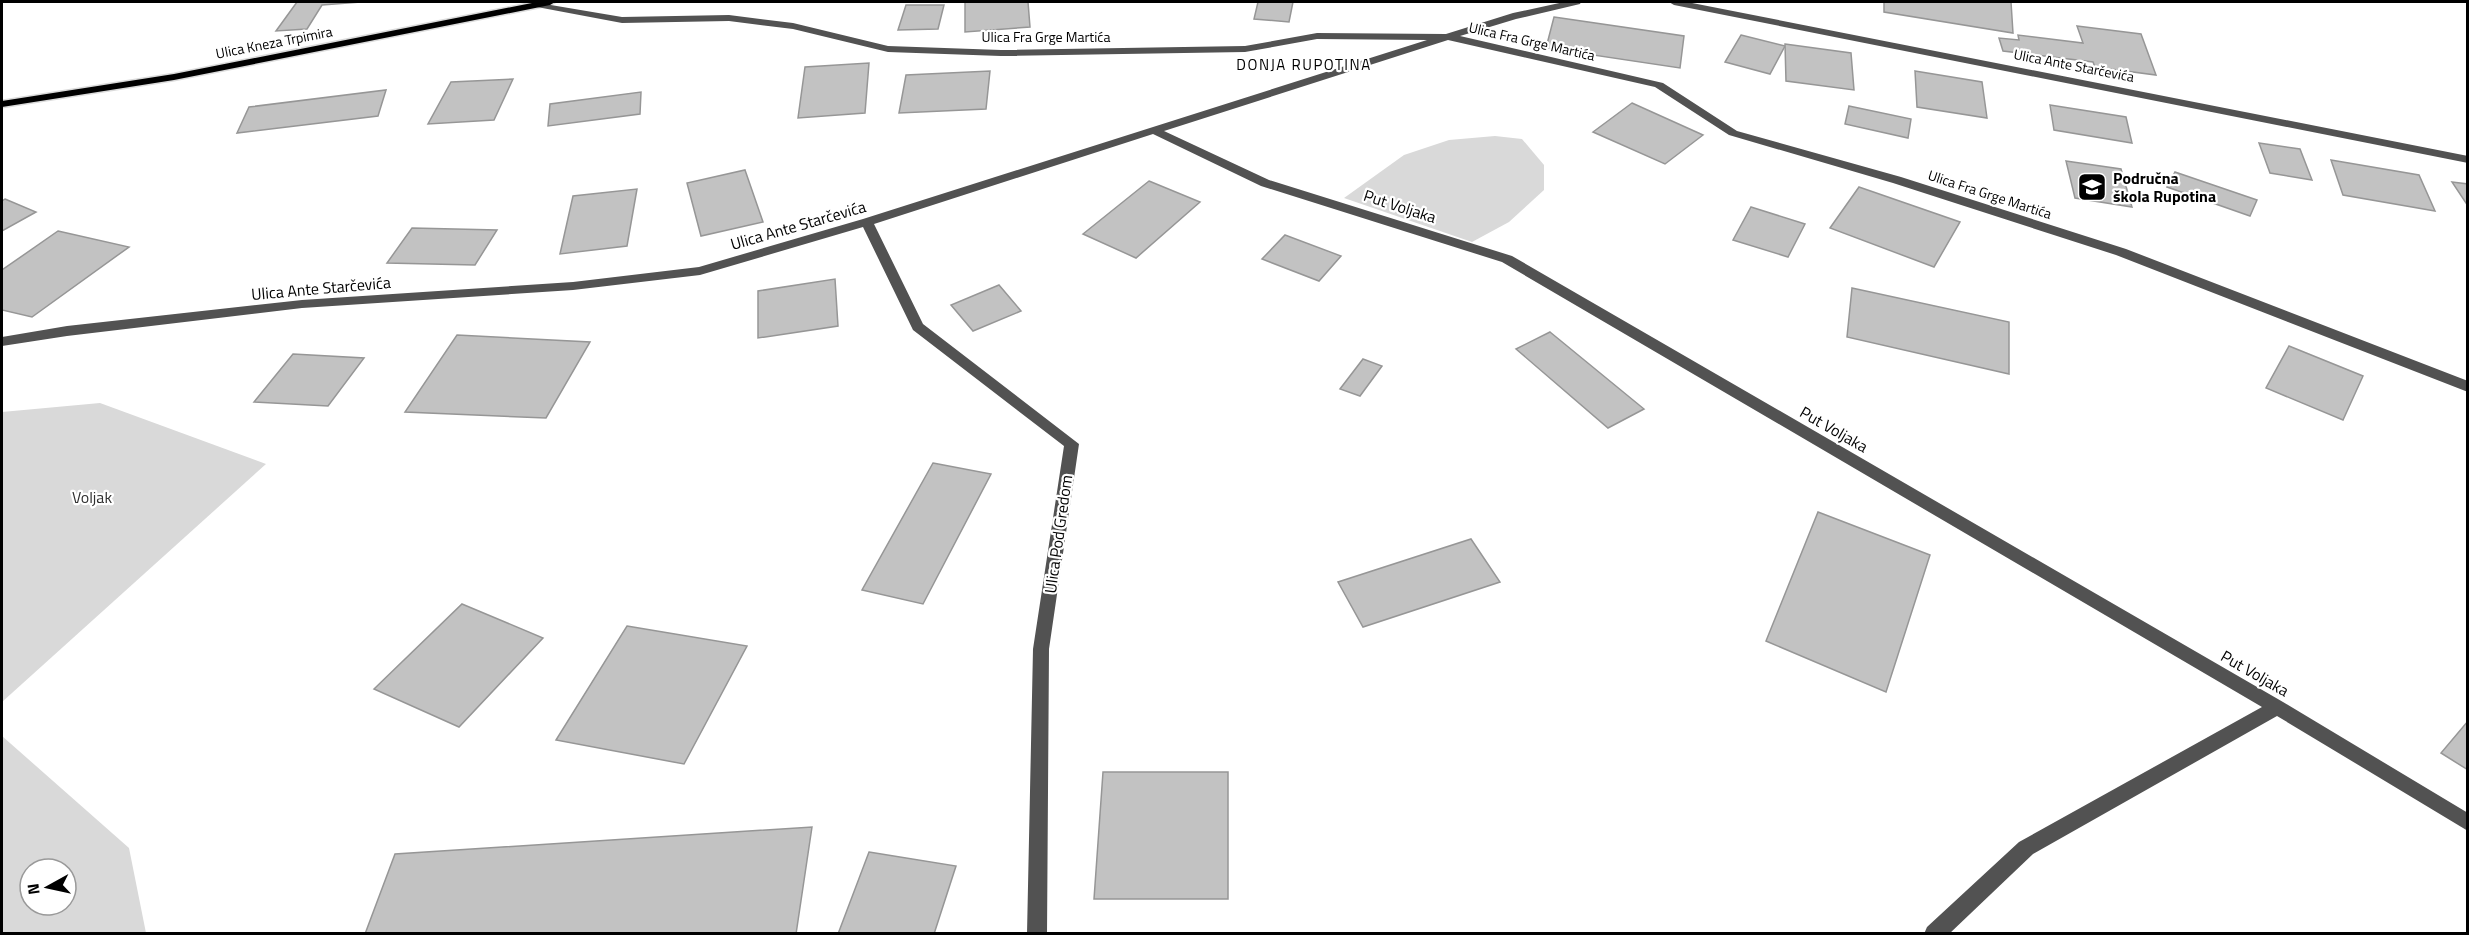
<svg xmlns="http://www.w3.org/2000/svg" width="2469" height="935" viewBox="0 0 2469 935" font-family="'Titillium Web',sans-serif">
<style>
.green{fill:#d9d9d9;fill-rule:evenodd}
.building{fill:#c2c2c2;stroke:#969696;stroke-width:1.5}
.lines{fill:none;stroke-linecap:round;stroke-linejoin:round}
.major-casing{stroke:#dbdbdb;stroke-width:3}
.minor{fill:#525252;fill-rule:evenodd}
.major{fill:#000;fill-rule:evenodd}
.labels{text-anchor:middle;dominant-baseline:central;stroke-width:4.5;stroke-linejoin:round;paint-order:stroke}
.far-street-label{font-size:14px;fill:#000;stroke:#fff}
.far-neighbourhood-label{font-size:15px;letter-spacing:1.5px;fill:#000;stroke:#fff}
.poi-label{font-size:16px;font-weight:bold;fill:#000;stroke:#fff;text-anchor:start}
.street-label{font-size:16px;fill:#000;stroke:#fff}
.park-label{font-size:16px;fill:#303030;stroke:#fff}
</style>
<rect width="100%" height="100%" fill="#fff"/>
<g class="green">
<polygon points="1495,136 1522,139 1544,165 1544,190 1509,222 1472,242 1344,198 1404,155 1449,140"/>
<polygon points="100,403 266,464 2,702 2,412"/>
<path d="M2 736 129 848 146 933H2ZM30 869H66V905H30Z"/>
</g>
<g class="building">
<polygon points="297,2 361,2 322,5 307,29 276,31"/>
<polygon points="965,2 1028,2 1030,27 965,32"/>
<polygon points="1258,2 1293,2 1289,22 1254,19"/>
<polygon points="1884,2 2011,2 2013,33 1884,12"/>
<polygon points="906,5 944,5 938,29 898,30"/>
<polygon points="1554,17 1684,36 1680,68 1546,48"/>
<polygon points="2077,26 2141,34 2156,75 2095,67 2093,62 2003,51 1999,38 2019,40 2018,35 2083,43"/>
<polygon points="1741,35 1785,46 1770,74 1725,62"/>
<polygon points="1785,44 1851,53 1854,90 1786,81"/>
<polygon points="869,63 865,113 798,118 805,67"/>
<polygon points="990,71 986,109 899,113 906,75"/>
<polygon points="1915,71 1982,82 1987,118 1917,107"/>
<polygon points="513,79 494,120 428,124 451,82"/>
<polygon points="386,90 378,116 237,133 249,107"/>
<polygon points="641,92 640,114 548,126 550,104"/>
<polygon points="1632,103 1703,135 1665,164 1593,132"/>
<polygon points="2050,105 2126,117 2132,143 2054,130"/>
<polygon points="1849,106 1911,119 1908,138 1845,124"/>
<polygon points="2259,143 2300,149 2312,180 2270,173"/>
<polygon points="2331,160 2419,175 2435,211 2343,195"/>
<polygon points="2066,161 2121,169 2132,207 2075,198"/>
<polygon points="745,170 763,222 701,236 687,183"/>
<polygon points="2175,172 2257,200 2250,216 2167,187"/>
<polygon points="1149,181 1200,202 1136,258 1083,234"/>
<polygon points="2452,182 2468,184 2468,206"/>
<polygon points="1859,187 1960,222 1934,267 1830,228"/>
<polygon points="637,189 627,246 560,254 573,196"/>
<polygon points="5,199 36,212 2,231 2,201"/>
<polygon points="1751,207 1805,224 1788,257 1733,240"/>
<polygon points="412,228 497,230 475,265 387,263"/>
<polygon points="58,231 129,247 32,317 2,310 2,270"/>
<polygon points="1285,235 1341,256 1319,281 1262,259"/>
<polygon points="835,279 838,326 758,338 758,291"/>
<polygon points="999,285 1021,311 973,331 951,305"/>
<polygon points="1852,288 2009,322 2009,374 1847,337"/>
<polygon points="1550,332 1644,409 1608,428 1516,349"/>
<polygon points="457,335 590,342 546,418 405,412"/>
<polygon points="2289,346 2363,376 2343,420 2266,388"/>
<polygon points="293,354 364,358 328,406 254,402"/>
<polygon points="1363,359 1382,366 1360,396 1340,389"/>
<polygon points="933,463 991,474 923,604 862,590"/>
<polygon points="1818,512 1930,555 1886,692 1766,641"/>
<polygon points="1471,539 1500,582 1363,627 1338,582"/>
<polygon points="462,604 543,638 459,727 374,689"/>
<polygon points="627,626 747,646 684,764 556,740"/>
<polygon points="2468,721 2468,770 2441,753"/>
<polygon points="1103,772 1228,772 1228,899 1094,899"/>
<polygon points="812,827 796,934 365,934 395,854"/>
<polygon points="869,852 956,866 934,934 838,934"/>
</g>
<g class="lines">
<g class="major-casing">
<polygon id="major" points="537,2 555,2 550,5 174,80 2,107 2,101 174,74"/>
</g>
<g class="minor">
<polygon points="533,2 622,17 729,15 793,23 888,46 1001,50 1245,46 1317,33 1446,34 1513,13 1564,2 1581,2 1580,4 1516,19 1460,36 1663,83 1737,131 1901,177 2126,249 2468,381 2468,392 2116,255 1893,183 1729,135 1655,87 1448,40 1164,131 1269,180 1512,256 2283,702 2468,813 2468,831 2277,716 2033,854 1949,934 1924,934 1927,927 2019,842 2262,707 1502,262 1261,186 1153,134 874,224 923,324 1079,444 1049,649 1047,934 1027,934 1033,649 1064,446 913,330 863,227 700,275 573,290 302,308 67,336 2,346 2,337 67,326 302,300 573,282 699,267 863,219 1427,40 1317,39 1245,52 1001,56 888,52 793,29 729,21 622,23 537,7 532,4"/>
<polygon points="1669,2 1687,2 2468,156 2468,163 1674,5"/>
</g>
<use href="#major" class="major"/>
</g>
<defs>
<g id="school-square" transform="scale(1.5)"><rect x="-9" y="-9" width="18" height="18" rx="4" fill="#000" stroke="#fff"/><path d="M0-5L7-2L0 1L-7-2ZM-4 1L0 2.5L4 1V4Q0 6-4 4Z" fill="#fff"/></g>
</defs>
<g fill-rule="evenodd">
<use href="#school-square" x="2092" y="187"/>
</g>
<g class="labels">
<g class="far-street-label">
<text x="1046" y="36">Ulica Fra Grge Martića</text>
<text transform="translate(1532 41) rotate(13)">Ulica Fra Grge Martića</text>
<text transform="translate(274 42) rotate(-11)">Ulica Kneza Trpimira</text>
<text transform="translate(2074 65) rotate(11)">Ulica Ante Starčevića</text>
<text transform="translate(1990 194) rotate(18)">Ulica Fra Grge Martića</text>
</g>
<g class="far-neighbourhood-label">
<text x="1304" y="64">DONJA RUPOTINA</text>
</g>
<g class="poi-label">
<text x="2113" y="178">Područna<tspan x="2113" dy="18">škola Rupotina</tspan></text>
</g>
<g class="street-label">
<text transform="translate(1400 206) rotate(18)">Put Voljaka</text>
<text transform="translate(798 225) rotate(-16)">Ulica Ante Starčevića</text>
<text transform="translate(321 288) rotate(-5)">Ulica Ante Starčevića</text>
<text transform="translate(1834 429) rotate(30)">Put Voljaka</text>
<text transform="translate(1058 534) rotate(-82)">Ulica Pod Gredom</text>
<text transform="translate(2255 673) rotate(30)">Put Voljaka</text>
</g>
<g class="park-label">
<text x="92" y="497">Voljak</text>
</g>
</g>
<rect width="2469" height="935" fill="none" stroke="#000000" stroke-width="6"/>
<g transform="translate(48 887) rotate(262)"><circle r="28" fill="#ffffff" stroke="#999999" stroke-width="1.5"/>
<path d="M0-4.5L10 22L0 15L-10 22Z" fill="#000000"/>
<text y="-9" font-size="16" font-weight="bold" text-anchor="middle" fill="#000000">N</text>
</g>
</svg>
